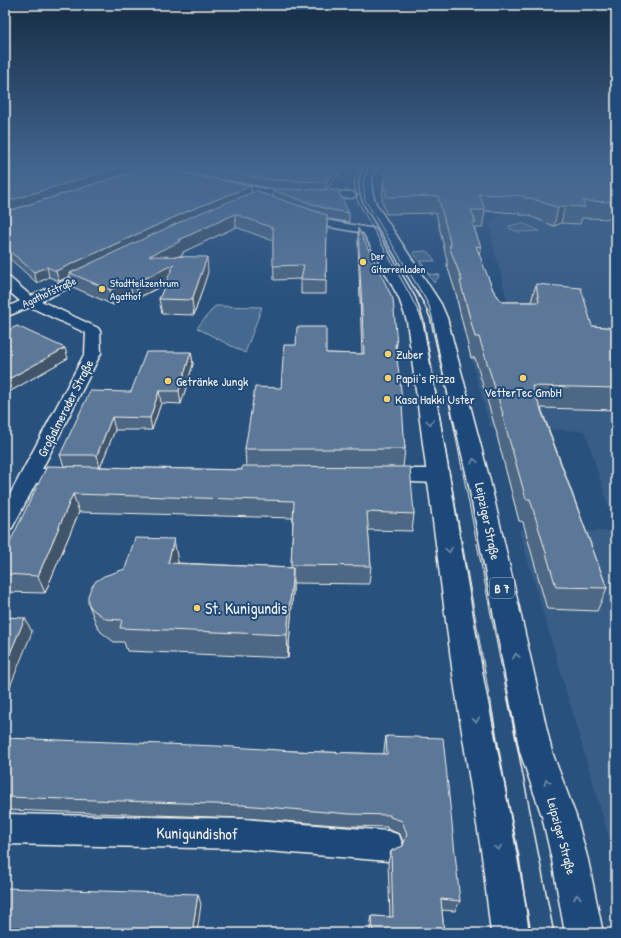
<svg xmlns="http://www.w3.org/2000/svg" width="621" height="938" viewBox="0 0 621 938" font-family="'Patrick Hand',sans-serif">
<style>
.built{fill:#375d86}
.green{fill:#45688e;stroke:#9cacbb}
.lines{fill:none;stroke-linecap:round;stroke-linejoin:round}
.pedestrian-casing{stroke:#f4f1e8;stroke-width:3}
.minor-casing{stroke:#f4f1e8;stroke-width:3}
.primary-casing{stroke:#f4f1e8;stroke-width:3}
.pedestrian{fill:#1f4a7a;fill-rule:evenodd}
.minor{fill:#1f4a7a;fill-rule:evenodd}
.primary{fill:#1f4a7a;fill-rule:evenodd}
.tram-far1{stroke:#f4f1e8;stroke-width:1}
.tram{stroke:#f4f1e8;stroke-width:1.5}
.wall{fill:#4e6784;stroke:#f4f1e8}
.shaded-wall{fill:#40546b;stroke:#f4f1e8}
.building{fill:#5b7899;stroke:#f4f1e8}
.oneway{stroke:#748da6}
.poi-dot{fill:#ffd166;stroke:#1f4a7a;stroke-width:1.5}
.labels{text-anchor:middle;dominant-baseline:central;stroke-width:4;stroke-linejoin:round;paint-order:stroke}
.far-poi-label{font-size:11px;fill:#f4f1e8;stroke:#1f4a7a;text-anchor:start}
.far-street-label{font-size:11px;fill:#f4f1e8;stroke:#1f4a7a}
.shield{fill:#1f4a7a;stroke:#b4bfc7;stroke-width:1}
.shield-label{font-size:12px;font-weight:bold;fill:#f4f1e8}
.poi-label{font-size:13px;fill:#f4f1e8;stroke:#1f4a7a;text-anchor:start}
.street-label{font-size:13px;fill:#f4f1e8;stroke:#1f4a7a}
.near-poi-label{font-size:16px;fill:#f4f1e8;stroke:#1f4a7a;text-anchor:start}
.near-street-label{font-size:16px;fill:#f4f1e8;stroke:#1f4a7a}
</style>
<rect width="100%" height="100%" fill="#28517e"/>
<filter id="ink" filterUnits="userSpaceOnUse"><feTurbulence type="fractalNoise" baseFrequency=".025" numOctaves="2"/><feDisplacementMap in="SourceGraphic" scale="8" xChannelSelector="R" yChannelSelector="G"/><feConvolveMatrix kernelMatrix="1 2 1 2 8 2 1 2 1" color-interpolation-filters="sRGB"/></filter>
<g filter="url(#ink)">
<polygon class="built" points="616,168 616,862 519,530 616,531 585,431 490,427 471,358 513,359 512,321 492,240 490,222 511,209 381,201 383,182"/>
<g class="green">
<polygon points="522,223 540,231 519,232 509,228 509,226"/>
<polygon points="425,251 429,252 435,261 421,261 429,274 440,275 434,283 413,252"/>
<polygon points="215,306 262,307 245,353 197,328"/>
</g>
<g class="lines">
<g class="pedestrian-casing">
<polygon id="pedestrian" points="162,168 173,168 163,173 157,173 157,169"/>
</g>
<g class="minor-casing">
<g id="minor">
<polygon points="134,168 151,168 172,173 174,175 169,178 136,170"/>
<polygon points="226,182 269,190 352,192 357,195 352,198 269,196 222,187 221,185 222,183"/>
<polygon points="303,213 326,220 374,229 376,231 374,233 370,234 324,226 299,218 297,216"/>
<polygon points="96,266 101,267 102,270 101,273 41,301 98,328 100,331 101,353 42,469 69,469 76,471 79,476 76,481 69,483 36,483 12,528 5,531 5,504 85,353 86,333 30,307 5,317 5,308 20,301 5,288 5,277 10,278 31,296"/>
<polygon points="386,469 438,469 445,471 448,476 445,481 438,483 386,481 379,480 376,475 379,470"/>
<polygon points="5,814 244,819 388,831 399,835 403,846 399,857 388,861 244,849 5,844"/>
</g>
</g>
<g class="primary-casing">
<g id="primary">
<path d="M364 168H376C369 180 371 191 376 204L441 304 447 318 490 481 552 752 576 816 588 860 603 933H565L552 860 542 816 520 752 468 481 431 318 425 304 364 204C359 191 357 180 364 168Z"/>
<polygon points="370,228 375,229 377,232 415,298 423,321 484,682 518,856 529,933 491,933 482,856 454,682 407,321 399,298 363,232 365,229"/>
</g>
</g>
<use href="#pedestrian" class="pedestrian"/>
<use href="#minor" class="minor"/>
<use href="#primary" class="primary"/>
<g class="tram-far1">
<polyline points="359,168 354,181 357,200 410,295 421,317 424,328 490,700"/>
<polyline points="368,168 363,181 365,200 423,295 429,306 432,317 508,700"/>
</g>
<g class="tram">
<polyline points="490,699 531,933"/>
<polyline points="508,699 554,933"/>
</g>
</g>
<g class="wall">
<polygon points="5,168 135,171 6,212 251,186 252,193 261,193 273,197 273,189 269,188 172,170 172,168 344,168 326,190 349,213 349,222 327,219 326,294 301,294 301,279 274,280 273,241 236,227 183,252 183,254 178,257 208,272 194,315 162,314 159,299 166,284 138,298 132,295 113,305 73,287 70,276 59,281 49,277 37,283 9,258 7,251 5,250"/>
<polygon points="616,168 616,219 582,218 580,224 561,223 554,226 527,215 520,215 520,213 485,211 482,228 475,228 475,231 481,247 479,255 493,290 502,302 531,302 536,284 592,326 616,328 616,410 541,408 607,588 597,611 547,609 523,522 519,521 497,436 497,434 475,358 471,358 457,300 457,297 447,265 447,261 436,213 386,214 382,200 383,183"/>
<polygon points="358,228 397,344 396,349 405,449 403,467 414,514 412,531 368,530 371,566 369,584 293,583 293,591 288,658 127,651 124,642 114,642 101,632 97,626 88,603 178,562 178,563 291,568 293,518 79,512 45,593 5,592 5,552 64,466 60,455 131,392 191,352 193,364 181,404 161,403 152,430 115,430 100,467 242,470 246,466 245,449 281,388 326,353 362,354 358,243"/>
<polygon points="5,332 68,358 9,392 5,389"/>
<polygon points="386,736 460,901 455,911 442,910 444,933 370,933 370,926 372,916 390,917 388,862 391,851 403,846 404,844 400,834 387,829 387,827 349,826 244,818 5,810 5,738 293,751 384,754 384,750"/>
</g>
<g class="shaded-wall">
<polygon points="116,168 135,168 135,171 5,212 5,202"/>
<polygon points="337,168 344,168 326,190 326,182"/>
<polygon points="251,186 252,195 70,273 70,276 59,281 56,271 188,211"/>
<polygon points="565,206 561,223 554,226 558,208"/>
<polygon points="235,214 236,227 183,252 183,254 151,270 149,256 179,240"/>
<polygon points="207,257 208,272 194,315 192,300"/>
<polygon points="174,264 176,278 138,298 136,283"/>
<polygon points="47,267 49,277 37,283 34,272"/>
<polygon points="130,280 132,295 113,305 110,290"/>
<polygon points="65,348 68,358 9,392 5,381"/>
<polygon points="191,352 193,364 181,404 179,391"/>
<polygon points="159,391 161,403 152,430 150,418"/>
<polygon points="112,417 115,430 100,468 97,455"/>
<polygon points="73,494 79,512 45,593 38,576"/>
<polygon points="174,539 178,562 173,586 168,563"/>
<polygon points="293,568 293,591 288,658 287,635"/>
<polygon points="25,618 32,632 5,699 5,665"/>
<polygon points="198,894 201,904 197,933 192,933"/>
</g>
<g class="building">
<polygon points="5,168 116,168 5,202"/>
<polygon points="155,168 251,186 188,211 56,271 47,267 34,272 6,248 9,246 5,243 5,212 143,169"/>
<polygon points="204,168 337,168 326,182 269,180"/>
<polygon points="386,168 616,168 616,202 583,201 585,207 565,206 558,208 531,198 524,198 524,196 479,194 485,210 471,210 476,223 472,223 481,247 476,246 493,290 502,302 539,302 536,284 581,288 592,326 616,328 616,388 532,386 607,588 556,587 530,499 526,499 502,414 503,414 479,337 475,337 460,281 462,281 449,246 451,246 438,196 387,197 383,183"/>
<polygon points="273,189 338,190 349,213 327,209 272,190"/>
<polygon points="259,190 261,193 327,215 326,280 301,279 304,265 273,266 273,228 235,214 179,240 181,241 149,256 207,257 192,300 159,299 174,264 136,283 130,280 110,290 70,273 197,214"/>
<polygon points="358,228 393,299 397,344 395,344 401,390 405,449 245,449 255,387 281,388 284,345 296,345 297,327 326,327 326,353 364,354"/>
<polygon points="17,326 65,348 5,381 5,332"/>
<polygon points="146,352 191,352 179,391 159,391 150,418 112,417 97,455 60,455 90,391 131,392"/>
<polygon points="47,466 242,470 242,466 410,467 414,514 367,512 371,566 291,565 294,501 73,494 38,576 5,574 5,552"/>
<polygon points="135,538 174,539 168,563 293,568 287,635 120,628 122,620 106,619 92,609 88,603 88,596 91,588 96,581 104,576 125,569"/>
<polygon points="5,617 25,618 5,665"/>
<polygon points="386,736 443,738 460,901 441,899 444,933 373,933 372,916 393,917 391,851 403,846 407,834 402,821 390,817 390,815 350,814 242,805 5,797 5,738 217,746 293,751 387,754"/>
<polygon points="5,888 198,894 192,933 5,933"/>
</g>
<defs><path id="oneway-chevron" d="M-2-3.5L2.5 0L-2 3.5" fill="none" stroke-width="1.6" stroke-linecap="round" stroke-linejoin="round"/></defs>
<g class="oneway">
<use href="#oneway-chevron" transform="translate(430 422) rotate(82)"/>
<use href="#oneway-chevron" transform="translate(474 461) rotate(-104)"/>
<use href="#oneway-chevron" transform="translate(449 550) rotate(81)"/>
<use href="#oneway-chevron" transform="translate(516 656) rotate(-102)"/>
<use href="#oneway-chevron" transform="translate(476 720) rotate(80)"/>
<use href="#oneway-chevron" transform="translate(547 782) rotate(-110)"/>
<use href="#oneway-chevron" transform="translate(498 848) rotate(80)"/>
<use href="#oneway-chevron" transform="translate(577 897) rotate(-101)"/>
</g>
</g>
<linearGradient id="sky" x2="0" y2="1"><stop stop-color="#162d45"/><stop offset="0.56" stop-color="#42658f"/><stop offset="1" stop-color="#42658f" stop-opacity="0"/></linearGradient>
<rect width="621" height="299" fill="url(#sky)"/>
<g class="poi-dot">
<circle cx="363" cy="262" r="4"/>
<circle cx="102" cy="289" r="4"/>
<circle cx="388" cy="354" r="4"/>
<circle cx="388" cy="378" r="4"/>
<circle cx="523" cy="378" r="4"/>
<circle cx="168" cy="381" r="4"/>
<circle cx="387" cy="399" r="4"/>
<circle cx="197" cy="608" r="4"/>
</g>
<g class="labels">
<g class="far-poi-label">
<text x="371" y="256">Der<tspan x="371" dy="13">Gitarrenladen</tspan></text>
<text x="110" y="283">Stadtteilzentrum<tspan x="110" dy="13">Agathof</tspan></text>
</g>
<g class="far-street-label">
<text transform="translate(49 292) rotate(-25)">Agathofstraße</text>
</g>
<rect class="shield" x="490" y="578" width="24" height="20" rx="3"/>
<g class="shield-label">
<text x="502" y="588">B 7</text>
</g>
<g class="poi-label">
<text x="396" y="354">Zuber</text>
<text x="396" y="378">Papii‘s Pizza</text>
<text x="176" y="381">Getränke Jungk</text>
<text x="523" y="392" text-anchor="middle">VetterTec GmbH</text>
<text x="395" y="399">Kasa Hakki Uster</text>
</g>
<g class="street-label">
<text transform="translate(65 408) rotate(-63)">Großalmeroder Straße</text>
<text transform="translate(488 521) rotate(78)">Leipziger Straße</text>
<text transform="translate(562 836) rotate(75)">Leipziger Straße</text>
</g>
<g class="near-poi-label">
<text x="205" y="608">St. Kunigundis</text>
</g>
<g class="near-street-label">
<text transform="translate(197 833) rotate(1)">Kunigundishof</text>
</g>
</g>
<rect width="621" height="938" fill="none" stroke="#1f4a7a" stroke-width="20"/>
<rect x="10" y="10" width="601" height="918" fill="none" stroke="#f4f1e8" stroke-width="1.5" filter="url(#ink)"/>
</svg>
